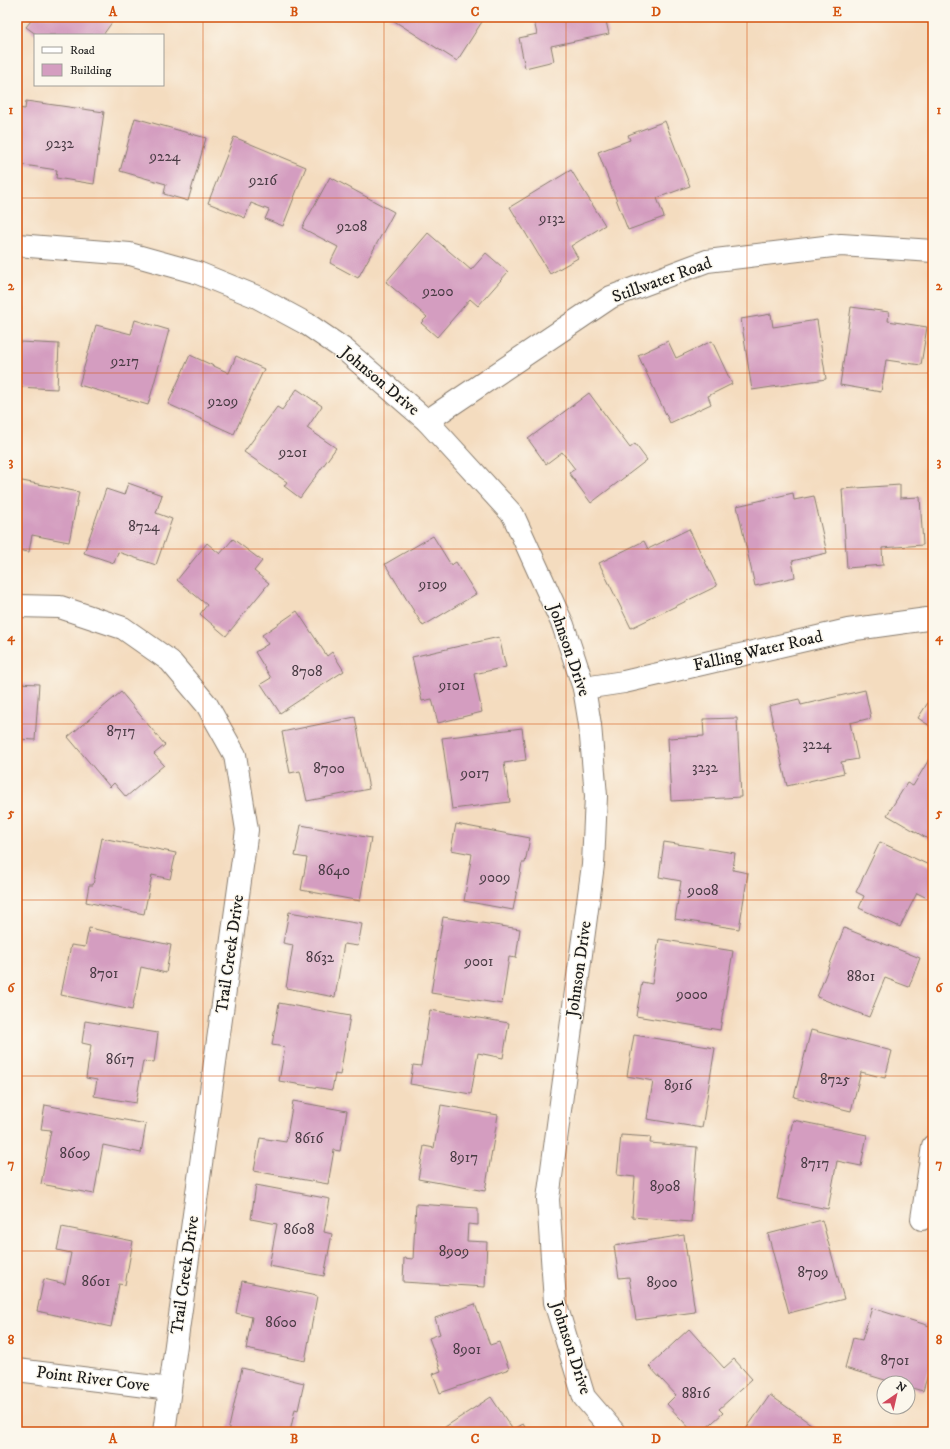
<svg xmlns="http://www.w3.org/2000/svg" width="950" height="1449" viewBox="0 0 950 1449" font-family="'IM FELL DW Pica',serif">
<style>
.building{fill:#d49dc0}
.lines{fill:none;stroke-linecap:round;stroke-linejoin:round}
.minor-casing{stroke:#887c6e;stroke-width:24}
.tertiary-casing{stroke:#887c6e;stroke-width:24}
.minor{stroke:#fff;stroke-width:22}
.tertiary{stroke:#fff;stroke-width:22}
.grid{fill:none;stroke:#d4530e;stroke-width:1;stroke-opacity:0.55}
.labels{text-anchor:middle;dominant-baseline:central;stroke-width:3;stroke-linejoin:round;paint-order:stroke}
.number-label{font-size:15px;fill:#4a3c45}
.street-label{font-size:17px;fill:#1c1c1c;stroke:#fbf7ec}
.neatline{fill:none;stroke:#d4530e;stroke-width:1.5}
.grid-label{font-size:13px;text-anchor:middle;font-weight:bold;fill:#d4530e}
</style>
<rect width="100%" height="100%" fill="#fbf7ec"/>
<filter id="ink" filterUnits="userSpaceOnUse"><feTurbulence type="fractalNoise" baseFrequency=".025" numOctaves="2"/><feDisplacementMap in="SourceGraphic" scale="8" xChannelSelector="R" yChannelSelector="G"/><feConvolveMatrix kernelMatrix="1 2 1 2 8 2 1 2 1" color-interpolation-filters="sRGB"/></filter>
<filter id="wash" filterUnits="userSpaceOnUse"><feTurbulence type="fractalNoise" baseFrequency=".012" numOctaves="4" result="noise"/><feDisplacementMap in="SourceGraphic" scale="16" xChannelSelector="R" yChannelSelector="G"/><feGaussianBlur stdDeviation="0.9" result="paint"/><feColorMatrix in="noise" values="0 0 0 0 0 0 0 0 0 0 0 0 0 0 0 0 0 1.4 0 .05"/><feComposite in="paint" operator="in"/></filter>
<g filter="url(#wash)">
<rect width="100%" height="100%" fill="#f4dcbf"/>
<g id="blocks">
<g class="building">
<polygon points="34,17 125,17 121,22 115,18 103,35 37,35 26,27"/>
<polygon points="388,17 485,17 457,61"/>
<polygon points="533,17 605,17 609,34 551,46 554,61 525,68 519,38 537,34"/>
<polygon points="26,101 104,112 94,184 56,178 57,170 17,164 17,108 25,109"/>
<polygon points="135,118 206,138 188,201 164,194 166,184 120,171"/>
<polygon points="665,121 690,186 657,198 664,217 628,230 598,152 630,140 628,135"/>
<polygon points="234,137 306,167 283,226 265,219 269,210 251,203 245,218 208,203"/>
<polygon points="571,170 605,225 571,246 578,258 550,274 510,207"/>
<polygon points="330,177 394,212 358,278 330,263 338,247 302,228"/>
<polygon points="428,233 471,270 486,253 508,272 478,306 470,299 437,337 421,323 427,317 386,282"/>
<polygon points="17,307 21,307 20,342 59,344 57,389 17,387"/>
<polygon points="851,307 889,312 888,321 927,327 921,365 886,360 881,392 840,385"/>
<polygon points="771,314 773,327 817,320 826,379 752,390 741,319"/>
<polygon points="135,320 169,330 148,405 79,385 96,325 131,334"/>
<polygon points="668,341 676,358 712,341 732,384 708,396 711,404 670,423 638,355"/>
<polygon points="190,355 229,373 236,356 264,369 234,434 168,404"/>
<polygon points="297,389 322,406 307,428 336,448 300,498 284,486 287,482 244,452 277,407 282,410"/>
<polygon points="589,393 630,448 635,444 647,460 591,503 569,473 575,469 562,452 546,464 528,439"/>
<polygon points="17,480 79,492 69,542 32,535 29,552 17,550"/>
<polygon points="128,483 162,495 156,513 172,519 156,565 118,552 114,563 84,553 106,489 124,495"/>
<polygon points="900,485 900,498 920,497 923,545 882,548 883,565 847,568 842,489"/>
<polygon points="793,493 794,500 814,496 827,553 792,561 795,577 755,586 737,506"/>
<polygon points="689,529 717,586 631,628 599,563 644,541 648,549"/>
<polygon points="433,536 451,565 456,562 476,594 423,626 385,564"/>
<polygon points="233,539 262,561 254,571 269,583 226,636 200,614 207,605 177,580 207,543 220,554"/>
<polygon points="297,611 327,656 332,652 344,671 280,713 261,684 271,678 255,652 268,644 262,635"/>
<polygon points="499,637 506,667 474,674 482,712 438,723 432,699 422,701 412,657"/>
<polygon points="17,683 39,684 35,740 17,739"/>
<polygon points="865,690 871,718 850,723 858,759 841,762 844,773 787,786 769,706 799,699 801,705"/>
<polygon points="121,692 165,745 154,754 164,765 126,797 114,783 110,787 68,737"/>
<polygon points="933,695 933,728 918,718"/>
<polygon points="355,717 369,789 307,801 300,771 290,773 282,732"/>
<polygon points="737,718 741,797 671,801 668,738 704,736 703,719"/>
<polygon points="522,728 526,760 504,763 510,802 452,809 442,738"/>
<polygon points="931,756 933,757 933,842 887,815 907,783 913,786"/>
<polygon points="456,824 530,838 525,863 522,863 513,910 464,901 472,854 451,850"/>
<polygon points="301,825 371,838 360,901 301,890 307,858 295,856"/>
<polygon points="102,838 176,853 170,879 152,875 144,914 86,902 89,885 93,885"/>
<polygon points="664,842 735,853 733,870 748,873 739,929 675,919 681,881 659,877"/>
<polygon points="880,842 933,867 933,901 917,893 900,927 859,908 864,896 856,892"/>
<polygon points="289,912 362,924 358,946 344,944 335,997 286,988 293,945 283,943"/>
<polygon points="443,917 520,929 516,958 509,957 502,1004 431,993"/>
<polygon points="89,928 171,945 166,973 141,967 132,1010 61,995 71,945 85,947"/>
<polygon points="844,928 920,958 909,987 885,978 869,1017 817,997"/>
<polygon points="659,939 733,951 720,1030 636,1016 642,982 652,984"/>
<polygon points="279,1003 350,1016 340,1075 335,1074 332,1090 279,1081 285,1047 272,1045"/>
<polygon points="430,1010 509,1023 503,1058 478,1053 471,1094 410,1084 413,1065 421,1066"/>
<polygon points="85,1021 158,1033 154,1063 143,1061 136,1103 94,1096 97,1080 86,1078 91,1045 82,1043"/>
<polygon points="811,1030 892,1051 885,1078 861,1072 851,1111 794,1097"/>
<polygon points="634,1035 715,1048 702,1128 647,1119 653,1081 627,1076"/>
<polygon points="293,1101 347,1111 340,1151 334,1150 328,1184 254,1171 260,1138 286,1142"/>
<polygon points="45,1105 146,1124 141,1153 103,1145 94,1194 41,1184 51,1130 41,1129"/>
<polygon points="441,1105 498,1115 485,1191 418,1179 424,1146 434,1148"/>
<polygon points="793,1120 867,1135 861,1166 837,1161 828,1209 777,1199"/>
<polygon points="621,1135 651,1137 650,1143 697,1147 691,1222 632,1217 635,1177 617,1175"/>
<polygon points="256,1185 330,1199 324,1232 332,1234 324,1276 269,1266 277,1224 251,1219"/>
<polygon points="416,1204 478,1208 478,1225 468,1224 467,1241 487,1242 485,1287 403,1282 404,1258 413,1259"/>
<polygon points="822,1220 844,1299 789,1313 768,1234"/>
<polygon points="62,1227 133,1241 125,1285 119,1284 111,1327 37,1311 44,1279 65,1284 71,1253 57,1250"/>
<polygon points="684,1235 695,1312 636,1320 629,1277 619,1278 614,1246"/>
<polygon points="242,1281 317,1296 305,1361 246,1349 252,1317 236,1313"/>
<polygon points="475,1304 490,1345 499,1342 509,1369 440,1393 433,1374 441,1371 429,1338 440,1334 435,1318"/>
<polygon points="872,1308 933,1327 933,1357 923,1391 908,1387 908,1383 895,1383 845,1368 853,1338 862,1340"/>
<polygon points="689,1329 724,1368 734,1359 752,1379 719,1409 723,1413 702,1432 693,1432 667,1404 676,1395 649,1366"/>
<polygon points="242,1368 304,1383 298,1410 295,1409 290,1432 228,1432"/>
<polygon points="770,1395 822,1432 744,1432"/>
<polygon points="491,1397 513,1430 523,1424 528,1432 444,1432 442,1429"/>
<polygon points="26,1429 38,1431 38,1432 25,1432"/>
</g>
</g>
</g>
<g filter="url(#ink)">
<use href="#blocks" fill-opacity="0" stroke="#887c6e" stroke-width="1"/>
<g class="lines">
<g class="minor-casing">
<g id="minor">
<polyline points="427,421 611,297 707,261 841,245 933,251"/>
<polyline points="17,606 60,607 123,628 170,661 207,705 235,755 247,830 164,1432"/>
<polyline points="584,688 624,682 848,630 927,619 933,619"/>
<polyline points="922,1219 933,1146"/>
<polyline points="17,1370 170,1389"/>
</g>
</g>
<g class="tertiary-casing">
<polyline id="tertiary" points="17,245 130,254 198,273 257,297 307,324 345,350 427,421 513,515 563,625 584,688 590,725 596,796 593,865 548,1199 555,1302 584,1397 614,1432"/>
</g>
<use href="#minor" class="minor"/>
<use href="#tertiary" class="tertiary"/>
</g>
</g>
<path class="grid" d="M203 17V1432M384 17V1432M566 17V1432M747 17V1432M17 198H933M17 373H933M17 549H933M17 724H933M17 900H933M17 1076H933M17 1251H933"/>
<g class="labels">
<g class="number-label">
<text x="60" y="143">9232</text>
<text x="165" y="156">9224</text>
<text x="263" y="180">9216</text>
<text x="552" y="218">9132</text>
<text x="352" y="226">9208</text>
<text x="438" y="291">9200</text>
<text x="125" y="361">9217</text>
<text x="223" y="401">9209</text>
<text x="293" y="452">9201</text>
<text x="144" y="526">8724</text>
<text x="433" y="584">9109</text>
<text x="307" y="671">8708</text>
<text x="452" y="685">9101</text>
<text x="121" y="731">8717</text>
<text x="817" y="744">3224</text>
<text x="705" y="767">3232</text>
<text x="329" y="768">8700</text>
<text x="475" y="773">9017</text>
<text x="334" y="870">8640</text>
<text x="495" y="877">9009</text>
<text x="703" y="890">9008</text>
<text x="320" y="957">8632</text>
<text x="479" y="961">9001</text>
<text x="104" y="973">8701</text>
<text x="861" y="976">8801</text>
<text x="692" y="994">9000</text>
<text x="120" y="1059">8617</text>
<text x="835" y="1079">8725</text>
<text x="678" y="1085">8916</text>
<text x="309" y="1138">8616</text>
<text x="75" y="1153">8609</text>
<text x="464" y="1157">8917</text>
<text x="815" y="1163">8717</text>
<text x="665" y="1186">8908</text>
<text x="299" y="1229">8608</text>
<text x="454" y="1251">8909</text>
<text x="813" y="1272">8709</text>
<text x="96" y="1281">8601</text>
<text x="662" y="1282">8900</text>
<text x="281" y="1322">8600</text>
<text x="467" y="1349">8901</text>
<text x="895" y="1360">8701</text>
<text x="696" y="1393">8816</text>
</g>
<g class="street-label">
<text transform="translate(662 280) rotate(-20)">Stillwater Road</text>
<text transform="translate(380 381) rotate(40)">Johnson Drive</text>
<text transform="translate(569 650) rotate(71)">Johnson Drive</text>
<text transform="translate(758 651) rotate(-13)">Falling Water Road</text>
<text transform="translate(230 954) rotate(-82)">Trail Creek Drive</text>
<text transform="translate(579 969) rotate(-82)">Johnson Drive</text>
<text transform="translate(185 1275) rotate(-82)">Trail Creek Drive</text>
<text transform="translate(571 1348) rotate(72)">Johnson Drive</text>
<text transform="translate(93 1379) rotate(7)">Point River Cove</text>
</g>
</g>
<rect width="950" height="1449" fill="none" stroke="#fbf7ec" stroke-width="44"/>
<rect x="34" y="34" width="130" height="52" fill="#fbf7ec" stroke="#a29f99"/>
<rect x="42" y="47" width="20" height="6" fill="#ffffff" stroke="#a29f99"/>
<text x="70" y="54" font-size="12" fill="#1c1c1c">Road</text>
<rect x="42" y="64" width="20" height="12" fill="#d49dc0" stroke="#a29f99"/>
<text x="70" y="74" font-size="12" fill="#1c1c1c">Building</text>
<g transform="translate(896 1395) rotate(34)"><circle r="19" fill="#fbf7ec" stroke="#a29f99"/>
<path d="M0-3L7 15L0 10L-7 15Z" fill="#d1495b"/>
<text y="-6" font-size="11" font-weight="bold" text-anchor="middle" fill="#1c1c1c">N</text>
</g>
<rect x="22" y="22" width="906" height="1405" class="neatline"/>
<g class="grid-label">
<text x="113" y="16">A</text>
<text x="294" y="16">B</text>
<text x="475" y="16">C</text>
<text x="656" y="16">D</text>
<text x="837" y="16">E</text>
<text x="11" y="114">1</text>
<text x="939" y="114">1</text>
<text x="11" y="290">2</text>
<text x="939" y="290">2</text>
<text x="11" y="466">3</text>
<text x="939" y="466">3</text>
<text x="11" y="641">4</text>
<text x="939" y="641">4</text>
<text x="11" y="817">5</text>
<text x="939" y="817">5</text>
<text x="11" y="992">6</text>
<text x="939" y="992">6</text>
<text x="11" y="1168">7</text>
<text x="939" y="1168">7</text>
<text x="11" y="1344">8</text>
<text x="939" y="1344">8</text>
<text x="113" y="1443">A</text>
<text x="294" y="1443">B</text>
<text x="475" y="1443">C</text>
<text x="656" y="1443">D</text>
<text x="837" y="1443">E</text>
</g>
</svg>
